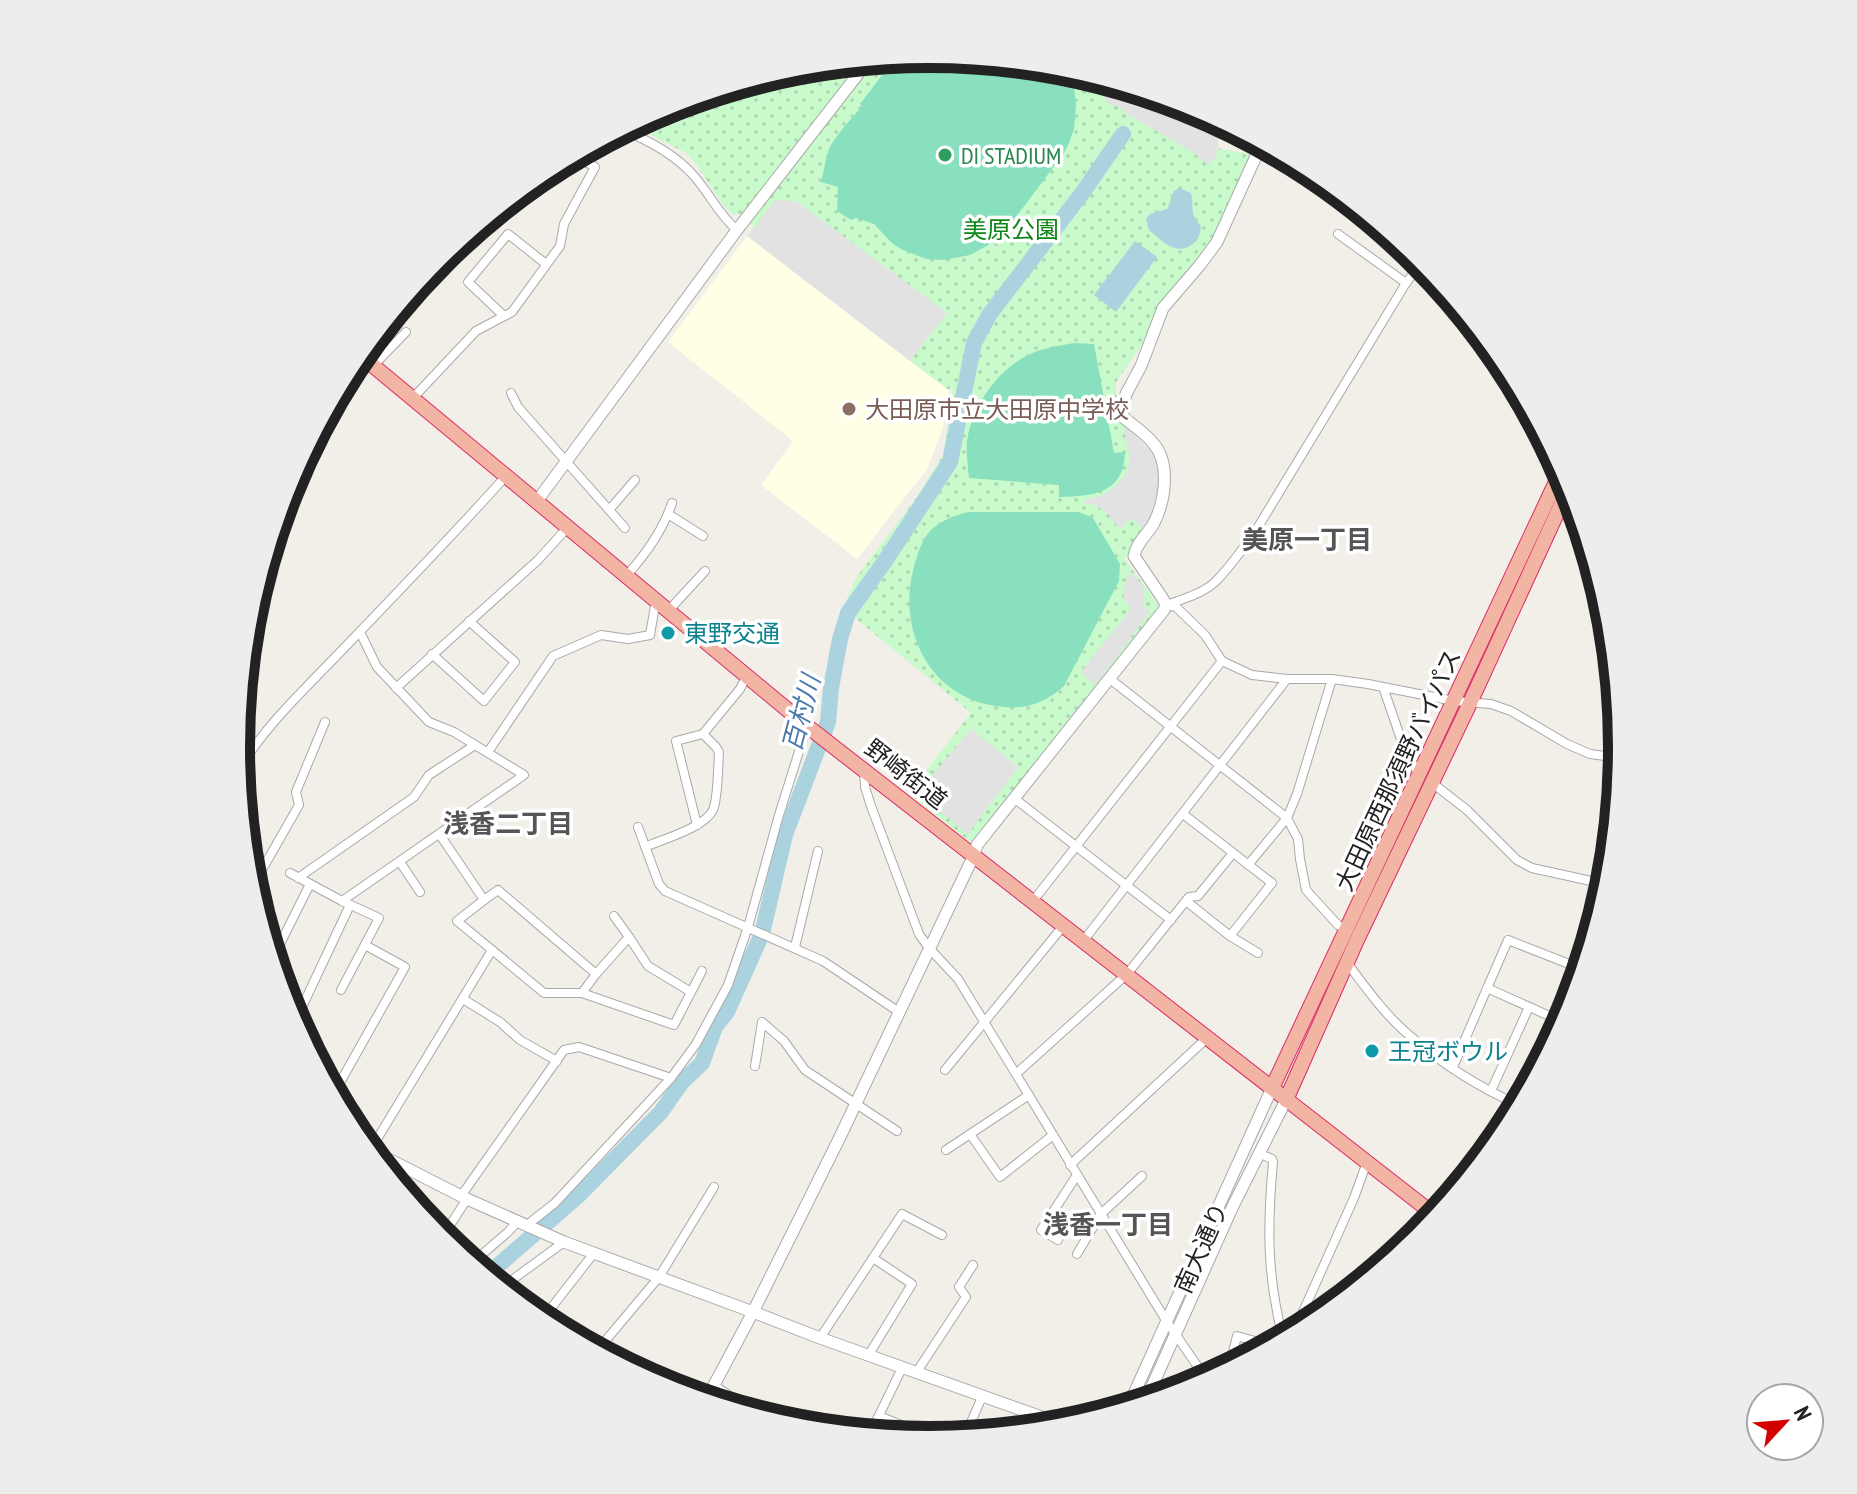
<svg xmlns="http://www.w3.org/2000/svg" width="1857" height="1494" viewBox="0 0 1857 1494" font-family="'PT Sans Narrow','Noto Sans JP',sans-serif">
<style>
.education{fill:#ffffe5}
.park{fill:url(#park-dots)}
.pitch{fill:#88e0be}
.parking{fill:#e2e2e2}
.water{fill:#aad3df}
.lines{fill:none;stroke-linecap:round;stroke-linejoin:round}
.river{stroke:#aad3df;stroke-width:16}
.minor-casing{stroke:#a9a9a9;stroke-width:10}
.tertiary-casing{stroke:#a9a9a9;stroke-width:13}
.trunk-casing{stroke:#dc2a67;stroke-width:16}
.minor{stroke:#fff;stroke-width:8}
.tertiary{stroke:#fff;stroke-width:11}
.trunk{stroke:#f2b4a3;stroke-width:14}
.leisure-dot{fill:#2e9e5b;stroke:#fff;stroke-width:3}
.education-dot{fill:#8d6e63;stroke:#fff;stroke-width:3}
.culture-dot{fill:#0f9aa8;stroke:#fff;stroke-width:3}
.labels{text-anchor:middle;dominant-baseline:central;stroke-width:7;stroke-linejoin:round;paint-order:stroke}
.leisure-label{font-size:24px;fill:#27864d;stroke:#fff;text-anchor:start}
.park-label{font-size:24px;fill:#0c8416;stroke:#fff}
.education-label{font-size:24px;fill:#785e54;stroke:#fff;text-anchor:start}
.culture-label{font-size:24px;fill:#0d838f;stroke:#fff;text-anchor:start}
.street-label{font-size:24px;fill:#222;stroke:#fff}
.neighbourhood-label{font-size:26px;font-weight:bold;fill:#555;stroke:#fff}
.water-label{font-size:26px;font-style:italic;fill:#4a7aab;stroke:#fff}
.rim{fill:none;stroke:#222;stroke-width:10}
</style>
<defs>
<pattern id="park-dots" width="8" height="8" patternUnits="userSpaceOnUse" patternTransform="scale(2)"><rect width="8" height="8" fill="#c8facc"/><path d="M2 2h.1M6 6h.1" fill="none" stroke="#acd6af" stroke-width="1.8" stroke-linecap="round"/></pattern>
</defs>
<rect width="100%" height="100%" fill="#f2efe9"/>
<polygon class="education" points="747,236 949,390 943,428 927,469 857,559 761,485 793,441 668,342"/>
<polygon class="park" points="929,54 1064,67 1194,107 1220,121 1217,148 1250,154 1214,239 1156,312 1144,342 1116,382 1117,410 1120,417 1125,426 1151,451 1156,462 1158,475 1150,518 1125,559 1159,606 1157,613 999,813 989,820 971,842 908,794 971,713 843,608 856,578 916,498 943,455 953,388 949,390 910,361 739,214 732,214 723,205 696,164 686,153 651,135 675,103 794,67"/>
<g class="pitch">
<path d="M929 54 1064 67 1067 68 1074 88 1076 105 1074 129 1069 143 1064 153 1022 209 1002 235 994 242 970 255 944 260 926 259 901 249 892 243 874 224 856 218 851 220 837 211 838 187 821 182C824 171 825 160 829 149 836 134 851 120 862 106L860 104 896 57Z"/>
<path d="M1074 343 1094 344 1114 453 1125 452C1124 494 1093 496 1059 497V485L969 478C968 466 966 453 967 441 972 407 996 372 1026 356 1041 348 1058 346 1074 343Z"/>
<path d="M968 512H1079L1093 518 1120 564 1119 581 1064 686C1042 705 1024 710 996 706 930 697 898 631 913 571 916 558 921 541 930 531 941 520 954 516 968 512Z"/>
</g>
<g class="parking">
<polygon points="1106,80 1194,107 1220,121 1216,160 1211,159 1210,166 1194,153 1127,114 1117,105 1109,105 1103,96 1110,89"/>
<polygon points="775,200 796,201 947,313 910,361 747,236"/>
<polygon points="1126,427 1151,451 1156,462 1158,475 1158,489 1150,518 1143,529 1132,518 1120,529 1108,514 1097,506 1084,503 1085,500 1103,495 1117,485 1127,472 1130,458 1124,431"/>
<polygon points="1131,571 1144,588 1143,604 1150,612 1095,685 1081,672 1131,609 1124,599 1124,591 1126,581"/>
<polygon points="971,729 1018,767 968,834 918,793"/>
</g>
<g class="water">
<path d="M1179 188 1191 193C1195 209 1188 212 1201 226 1200 236 1198 242 1188 247 1173 254 1160 239 1149 230L1146 219 1150 214 1167 209C1173 200 1169 192 1179 188Z"/>
<polygon points="1135,241 1157,257 1116,312 1094,295"/>
</g>
<g class="lines">
<polyline class="river" points="486,1276 579,1195 661,1112 682,1082 702,1063 715,1027 727,1012 762,934 785,835 828,722 831,688 840,639 848,613 885,561 950,462 974,343 989,315 1083,192 1123,134"/>
<g class="minor-casing">
<g id="minor">
<path d="M621 129C648 140 675 154 694 176 710 194 719 215 737 230"/>
<polyline points="1338,234 1406,283"/>
<polyline points="504,316 468,282 508,234 546,264"/>
<polyline points="373,366 406,332"/>
<polyline points="511,393 518,407 625,528"/>
<polyline points="412,399 476,331 512,312 560,246 564,224 595,167 573,155"/>
<polyline points="609,510 635,480"/>
<polyline points="668,514 703,536"/>
<path d="M627 575C646 554 663 530 672 503"/>
<polyline points="1166,605 1176,607 1205,635 1222,661 1252,675 1287,679 1332,679 1368,684 1454,701 1491,704 1511,711 1567,744 1590,754 1620,758"/>
<path d="M1167 605C1183 599 1201 594 1214 583 1230 568 1242 549 1255 532L1406 283 1422 262"/>
<polyline points="669,610 705,571"/>
<polyline points="432,654 484,701 515,662 469,621"/>
<polyline points="1110,679 1287,818 1298,839 1300,859 1306,890 1338,925 1347,930"/>
<polyline points="1383,687 1403,745 1419,775"/>
<polyline points="396,688 538,560 568,527"/>
<polyline points="488,752 553,656 601,635 628,639 650,635 656,600"/>
<polyline points="864,769 865,787 871,806 919,934 929,948 958,979 1167,1322 1207,1380"/>
<path d="M238 771C266 724 308 686 346 646 400 590 454 534 506 476"/>
<polyline points="1431,782 1467,810 1517,860 1532,868 1591,881 1606,889"/>
<polyline points="1015,799 1171,920"/>
<polyline points="1183,814 1272,883 1230,936"/>
<polyline points="697,825 676,741 703,734 740,689 747,675"/>
<polyline points="638,827 659,884 665,891 823,961 899,1012"/>
<polyline points="440,835 484,900 498,890 596,974 582,993 674,1025 702,971"/>
<path d="M645 847C663 839 704 828 713 810 718 799 718 767 719 752L716 747 703 734"/>
<polyline points="400,862 420,892"/>
<polyline points="1248,865 1287,818 1297,794 1332,679"/>
<polyline points="290,873 342,901 379,918 341,990"/>
<polyline points="298,878 414,797 429,775 475,745"/>
<polyline points="251,889 299,805 296,792 325,722"/>
<polyline points="484,900 457,921 544,993 582,993"/>
<polyline points="342,901 524,775 454,732 429,722 377,667 360,632"/>
<polyline points="1033,901 1222,661"/>
<polyline points="1186,901 1230,936 1258,953"/>
<polyline points="614,916 629,937"/>
<polyline points="1084,940 1287,679"/>
<polyline points="795,947 818,851"/>
<polyline points="272,960 310,884"/>
<path d="M1348 964C1366 988 1385 1015 1409 1035 1441 1063 1480 1088 1519 1105"/>
<polyline points="596,974 629,937 648,966 691,992"/>
<polyline points="1487,988 1563,1022"/>
<polyline points="463,999 500,1022 520,1040 557,1061"/>
<polyline points="294,1024 350,905"/>
<polyline points="755,1066 762,1022 784,1041 805,1070 897,1131"/>
<polyline points="1453,1067 1508,940 1582,969"/>
<polyline points="945,1070 1064,925"/>
<polyline points="1017,1073 1127,974 1189,897 1198,896 1233,853"/>
<polyline points="1491,1091 1529,1007"/>
<polyline points="333,1095 405,967 365,945"/>
<polyline points="970,1134 1000,1177 1053,1135"/>
<polyline points="371,1149 492,950"/>
<polyline points="946,1150 1029,1095"/>
<path d="M1258 1153 1272 1159 1273 1162C1267 1228 1267 1275 1283 1339"/>
<polyline points="1070,1165 1207,1038"/>
<polyline points="461,1196 564,1050 579,1047 671,1078"/>
<polyline points="527,1225 555,1203 671,1078 696,1044 728,985 748,927 779,815 807,726"/>
<polyline points="441,1239 467,1199"/>
<polyline points="1058,1240 1041,1230 1077,1175"/>
<polyline points="1077,1254 1101,1214 1142,1176"/>
<polyline points="471,1264 508,1232 518,1221"/>
<polyline points="501,1288 564,1242"/>
<polyline points="1308,1305 1324,1314"/>
<polyline points="541,1321 594,1253"/>
<polyline points="1293,1334 1354,1198 1367,1162"/>
<polyline points="820,1338 902,1214 942,1235"/>
<polyline points="603,1343 640,1375"/>
<polyline points="596,1352 659,1277 714,1187"/>
<polyline points="868,1356 912,1284 873,1258"/>
<polyline points="1229,1368 1237,1336 1272,1346"/>
<polyline points="916,1373 966,1297 959,1287 973,1265"/>
<polyline points="715,1386 764,1418"/>
<polyline points="879,1416 935,1439"/>
<polyline points="870,1434 902,1368"/>
<polyline points="965,1436 982,1397"/>
</g>
</g>
<g class="tertiary-casing">
<g id="tertiary">
<polyline points="537,501 737,230 869,60"/>
<polyline points="363,1146 467,1199 564,1242 753,1312 820,1338 1067,1426"/>
<path d="M706 1400 753 1312 839 1139 974 855 977 845 1164 610 1166 605 1163 599 1134 556C1136 543 1148 534 1154 523 1165 501 1171 463 1153 443 1145 433 1134 426 1124 418L1122 410 1126 394 1141 366 1163 308 1200 265 1217 242 1262 143"/>
<polyline points="1145,1402 1232,1208 1286,1100"/>
<polyline points="1128,1407 1272,1088"/>
</g>
</g>
<g class="trunk-casing">
<g id="trunk">
<polyline points="359,354 807,726 1436,1216"/>
<polyline points="1272,1088 1562,469"/>
<polyline points="1286,1100 1357,940 1470,703 1570,485"/>
</g>
</g>
<use href="#minor" class="minor"/>
<use href="#tertiary" class="tertiary"/>
<use href="#trunk" class="trunk"/>
</g>
<circle class="leisure-dot" cx="945" cy="155" r="8"/>
<circle class="education-dot" cx="849" cy="409" r="8"/>
<g class="culture-dot">
<circle cx="668" cy="633" r="8"/>
<circle cx="1372" cy="1051" r="8"/>
</g>
<g class="labels">
<g class="leisure-label">
<text x="961" y="155">DI STADIUM</text>
</g>
<g class="park-label">
<text x="1011" y="229">美原公園</text>
</g>
<g class="education-label">
<text x="865" y="409">大田原市立大田原中学校</text>
</g>
<g class="culture-label">
<text x="684" y="633">東野交通</text>
<text x="1388" y="1051">王冠ボウル</text>
</g>
<g class="street-label">
<text transform="translate(1398 770) rotate(-65)">大田原西那須野バイパス</text>
<text transform="translate(906 774) rotate(38)">野崎街道</text>
<text transform="translate(1201 1248) rotate(-66)">南大通り</text>
</g>
<g class="neighbourhood-label">
<text x="1307" y="539">美原一丁目</text>
<text x="508" y="823">浅香二丁目</text>
<text x="1108" y="1224">浅香一丁目</text>
</g>
<g class="water-label">
<text transform="translate(801 713) rotate(-75)">百村川</text>
</g>
</g>
<path d="M0 0H1857V1494H0ZM250 747a679 679 0 1 1 1358 0a679 679 0 1 1-1358 0Z" fill="#ededed" fill-rule="evenodd"/>
<path class="rim" d="M250 747a679 679 0 1 1 1358 0a679 679 0 1 1-1358 0Z"/>
<g transform="translate(1785 1422) rotate(64)"><circle r="38" fill="#ffffff" stroke="#a7a7a7" stroke-width="2"/>
<path d="M0-6L14 30L0 20L-14 30Z" fill="#d40000"/>
<text y="-12" font-size="22" font-weight="bold" text-anchor="middle" fill="#222222">N</text>
</g>
</svg>
